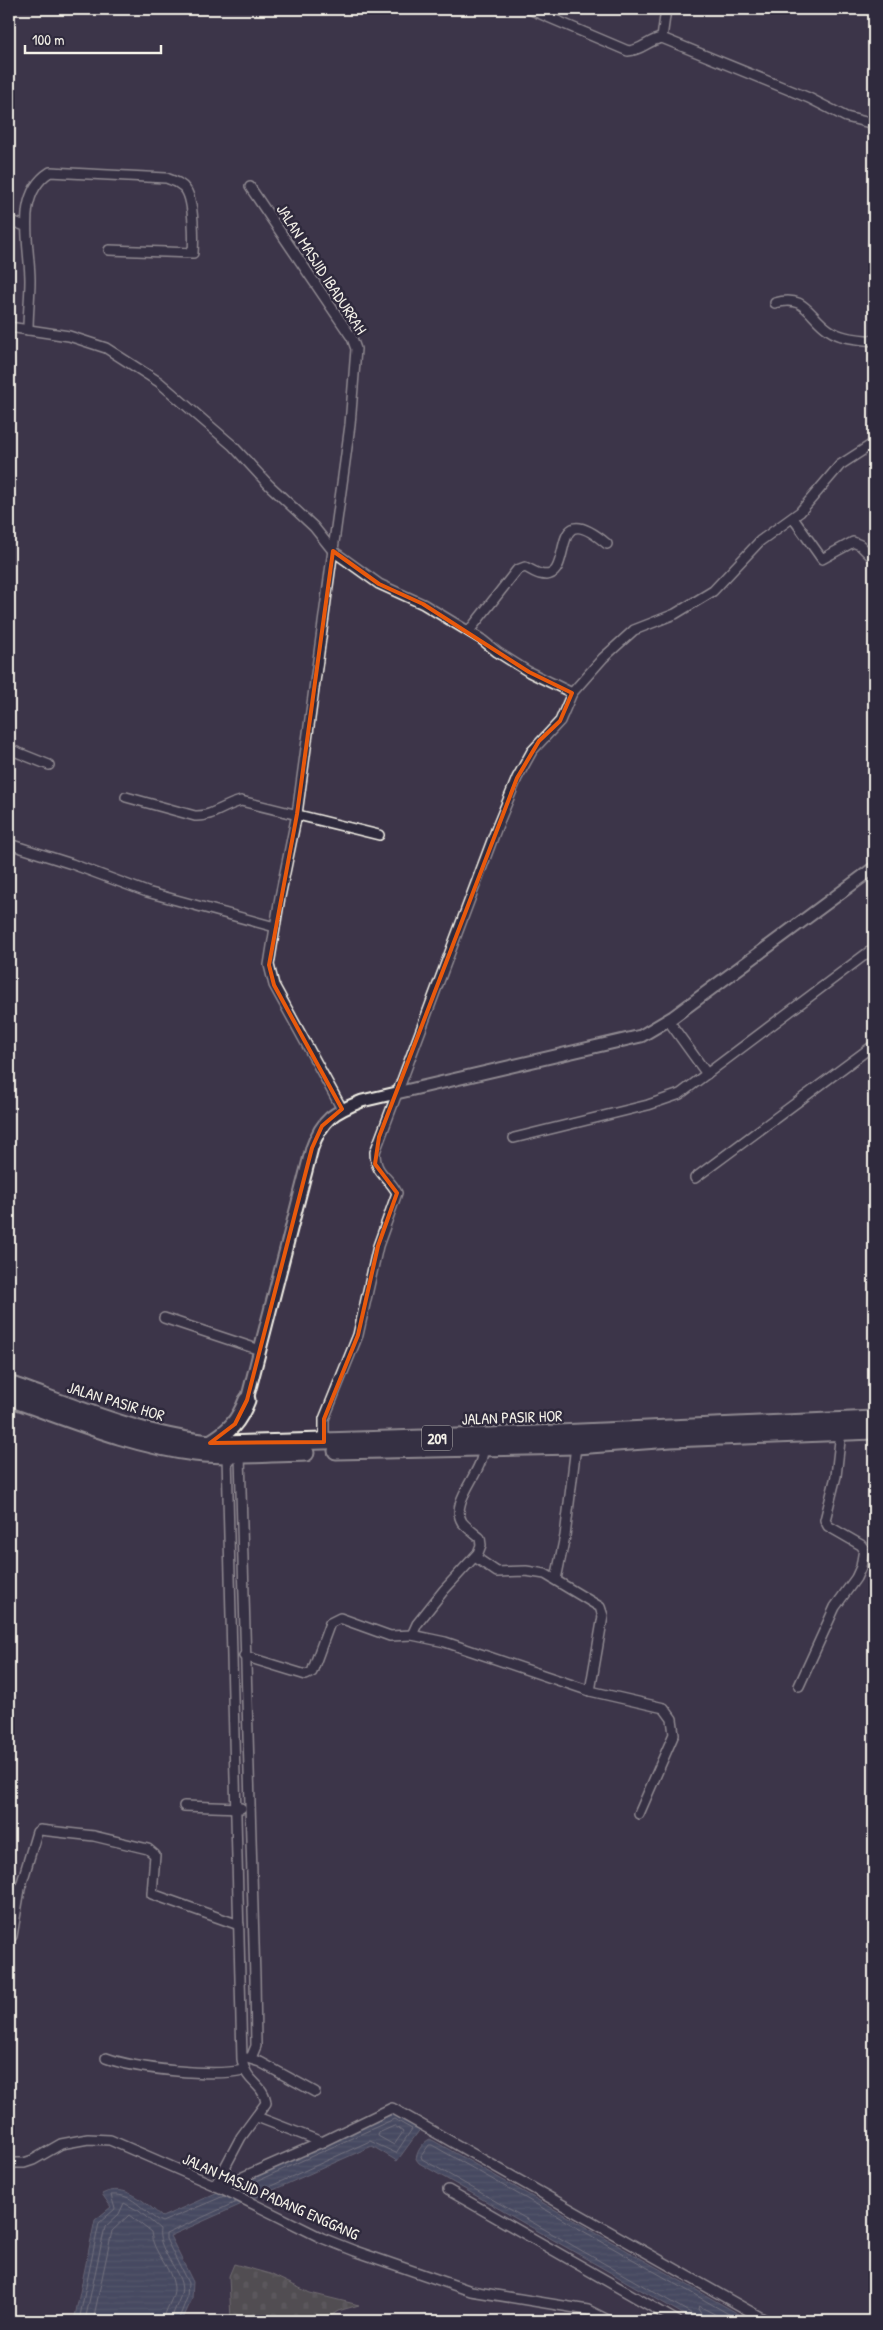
<svg xmlns="http://www.w3.org/2000/svg" width="883" height="2330" viewBox="0 0 883 2330" font-family="'Patrick Hand',sans-serif">
<style>
.cemetery{fill:url(#cemetery-stones);stroke:#b0aea2}
.water{fill:url(#water-rules);stroke:#959ca9}
.lines{fill:none;stroke-linecap:round;stroke-linejoin:round}
.shore{stroke:#b4b9be;stroke-width:1}
.minor-casing{stroke:#f4f1e8;stroke-width:12}
.tertiary-casing{stroke:#f4f1e8;stroke-width:15}
.primary-casing{stroke:#f4f1e8;stroke-width:19}
.minor{stroke:#2f2a3d;stroke-width:9}
.tertiary{stroke:#2f2a3d;stroke-width:11}
.primary{stroke:#2f2a3d;stroke-width:15}
.marked{fill:none;stroke:#e8590c;stroke-width:4;stroke-linejoin:round}
.labels{text-anchor:middle;dominant-baseline:central;stroke-width:5;stroke-linejoin:round;paint-order:stroke}
.shield{fill:#2f2a3d;stroke:#b9b5b5;stroke-width:1}
.shield-label{font-size:15px;font-weight:bold;fill:#f4f1e8}
.street-label{font-size:16px;fill:#f4f1e8;stroke:#2f2a3d}
</style>
<defs>
<pattern id="cemetery-stones" width="16" height="16" patternUnits="userSpaceOnUse" patternTransform="scale(1.25)"><rect width="16" height="16" fill="#6b6c5d"/><path d="M2 7V4a2 2 0 0 1 4 0v3zM10 15v-3a2 2 0 0 1 4 0v3z" fill="#818174"/></pattern>
<pattern id="water-rules" width="6" height="5" patternUnits="userSpaceOnUse" patternTransform="scale(1.25)"><rect width="6" height="5" fill="#55647f"/><path d="M0 2.5h6" fill="none" stroke="#6e7b91"/></pattern>
</defs>
<rect width="100%" height="100%" fill="#3d3549"/>
<filter id="ink" filterUnits="userSpaceOnUse"><feTurbulence type="fractalNoise" baseFrequency=".02" numOctaves="2"/><feDisplacementMap in="SourceGraphic" scale="10" xChannelSelector="R" yChannelSelector="G"/><feConvolveMatrix kernelMatrix="1 2 1 2 8 2 1 2 1" color-interpolation-filters="sRGB"/></filter>
<g filter="url(#ink)">
<polygon class="cemetery" points="234,2264 270,2274 310,2293 359,2305 338,2311 324,2321 231,2321 229,2276"/>
<g class="water">
<path d="M395 2113 421 2128 397 2161 372 2146 170 2236 193 2282 192 2299 182 2321H74L95 2220 111 2207 102 2194C125 2182 145 2202 162 2217Z"/>
<path d="M430 2139 434 2141 751 2321H695L419 2163 416 2159C417 2151 423 2142 430 2139Z"/>
</g>
<g class="lines">
<g class="shore">
<polygon points="395,2126 403,2132 394,2145 378,2136 379,2133"/>
<polyline points="237,2190 394,2119 412,2129 396,2153 370,2141 249,2196"/>
<path d="M79 2321 99 2223 115 2209 111 2195C136 2193 144 2215 162 2222L224 2196"/>
<path d="M85 2321 105 2227 119 2214 124 2203 139 2211 160 2229C157 2248 176 2265 181 2283 185 2297 172 2308 172 2321"/>
<path d="M93 2321 112 2231 129 2215 151 2232C152 2252 172 2268 174 2287 175 2299 164 2309 164 2321"/>
<polyline points="178,2321 187,2298 188,2283 166,2239 166,2234 236,2202"/>
<polyline points="697,2321 694,2315 422,2159 421,2156 429,2145 432,2145 741,2321"/>
<polyline points="703,2321 702,2315 698,2309 699,2306 728,2321"/>
</g>
<g class="minor-casing">
<g id="minor">
<path d="M529 9 628 51C643 50 648 40 662 38L809 98 846 117 874 124"/>
<polyline points="662,38 666,9"/>
<polyline points="250,187 352,338 356,349 350,425 297,814 280,897 269,965 274,985 342,1109"/>
<polyline points="9,220 25,226"/>
<path d="M775 303C806 294 808 316 829 330 842 339 859 339 874 341"/>
<polyline points="9,327 69,336 106,348 159,382 232,445 269,485 314,527 333,551 379,584 423,604 481,639 497,652 529,672 572,693"/>
<path d="M28 330C28 313 30 296 30 280 30 245 14 195 50 172L166 178C174 181 181 183 186 190 194 202 194 239 193 253L109 250"/>
<polyline points="793,518 822,559 853,542 860,545 872,557 874,556"/>
<path d="M469 631 517 570 525 567C530 569 535 573 540 574 578 585 544 491 607 544"/>
<polyline points="9,749 49,765"/>
<path d="M126 797 195 816C212 817 224 805 241 801L379 835"/>
<polyline points="9,844 72,864 147,892 275,927"/>
<polyline points="668,1020 707,1074"/>
<polyline points="514,1138 648,1105 680,1094 874,948"/>
<polyline points="695,1178 874,1045"/>
<polyline points="164,1318 260,1350"/>
<path d="M324 1442V1419L358 1335 378 1246 397 1193C388 1175 375 1175 375 1152L497 827 517 778 532 751 560 721 572 693 603 658 634 630 675 614 713 591 760 541 800 512 840 465 874 443"/>
<path d="M483 1448C484 1472 449 1501 462 1522 467 1528 474 1533 480 1538L481 1545 478 1553 444 1590 417 1624 412 1635 445 1642 590 1691 664 1708 672 1719 674 1734 639 1814"/>
<polyline points="240,1456 255,1978 256,2046 251,2058"/>
<polyline points="475,1557 497,1572 526,1571 545,1574 600,1607 603,1616 590,1691"/>
<polyline points="556,1579 565,1536 576,1446"/>
<polyline points="244,1656 306,1675 312,1672 330,1623 340,1618 390,1636 412,1635"/>
<polyline points="799,1686 835,1607 856,1578 861,1567 864,1549 861,1545 828,1526 825,1520 836,1476 841,1432"/>
<polyline points="184,1806 241,1808"/>
<polyline points="9,1939 12,1936 20,1889 37,1832 40,1830 94,1836 148,1849 155,1855 152,1894 239,1925"/>
<path d="M106 2058C136 2069 213 2077 243 2070"/>
<polyline points="247,2058 260,2062 315,2092"/>
<polyline points="257,2117 322,2142 392,2108 767,2321"/>
<polyline points="9,2163 24,2163 33,2160 61,2144 88,2139 110,2140 223,2189 322,2238 355,2251 471,2291 588,2310 610,2321"/>
<path d="M215 2186 241 2137 266 2103C264 2083 245 2083 242 2059L227 1455"/>
<polyline points="220,2187 322,2142"/>
<polyline points="448,2190 677,2321"/>
</g>
</g>
<g class="tertiary-casing">
<path id="tertiary" d="M247 1400 312 1148C322 1119 334 1112 362 1101L641 1036 673 1017 874 868"/>
</g>
<g class="primary-casing">
<g id="primary">
<path d="M9 1384C78 1408 150 1440 224 1444L489 1436 874 1419"/>
<path d="M9 1398C70 1419 131 1445 195 1453 232 1457 269 1454 306 1453"/>
<path d="M210 1443C229 1432 239 1421 247 1400"/>
<polyline points="336,1451 576,1446 671,1439 874,1431"/>
</g>
</g>
<use href="#minor" class="minor"/>
<use href="#tertiary" class="tertiary"/>
<use href="#primary" class="primary"/>
</g>
</g>
<path d="M0 0H883V2330H0ZM333 551 379 584 423 604 529 672 572 693 560 721 539 741 517 778 379 1137 375 1164 397 1193 378 1246 358 1335 324 1419V1442L210 1443 235 1424 247 1400 312 1148 322 1126 342 1109 274 985 269 965 297 814Z" fill="#3d3549" fill-opacity=".55" fill-rule="evenodd"/>
<path class="marked" d="M333 551 379 584 423 604 529 672 572 693 560 721 539 741 517 778 379 1137 375 1164 397 1193 378 1246 358 1335 324 1419V1442L210 1443 235 1424 247 1400 312 1148 322 1126 342 1109 274 985 269 965 297 814Z"/>
<g class="labels">
<rect class="shield" x="422" y="1425.5" width="30" height="25" rx="4"/>
<g class="shield-label">
<text x="437" y="1438">209</text>
</g>
<g class="street-label">
<text transform="translate(322 269) rotate(57)">JALAN MASJID IBADURRAH</text>
<text transform="translate(116 1401) rotate(17)">JALAN PASIR HOR</text>
<text transform="translate(512 1417) rotate(-2)">JALAN PASIR HOR</text>
<text transform="translate(271 2196) rotate(24)">JALAN MASJID PADANG ENGGANG</text>
</g>
</g>
<rect width="883" height="2330" fill="none" stroke="#2f2a3d" stroke-width="30"/>
<rect x="15" y="15" width="853" height="2300" fill="none" stroke="#f4f1e8" stroke-width="2" filter="url(#ink)"/>
<path d="M25 45v8h136v-8" fill="none" stroke="#f4f1e8" stroke-width="2.5"/>
<text x="32" y="45" font-size="15" fill="#f4f1e8" stroke="#2f2a3d" stroke-width="4" paint-order="stroke">100 m</text>
</svg>
